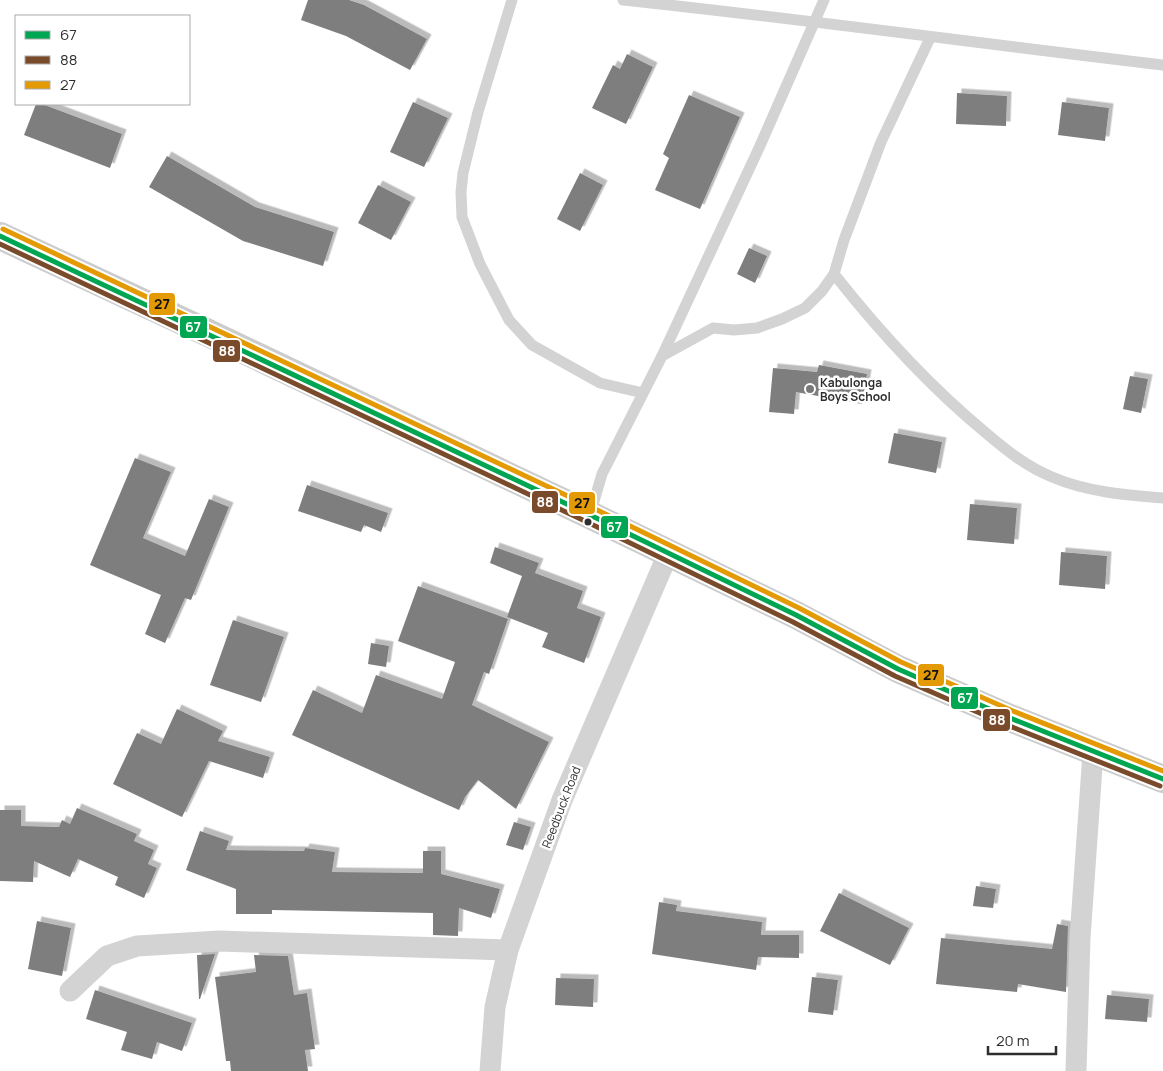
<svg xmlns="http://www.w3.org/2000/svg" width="1163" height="1071" viewBox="0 0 1163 1071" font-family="Manrope,sans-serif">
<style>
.building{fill:#7e7e7e;filter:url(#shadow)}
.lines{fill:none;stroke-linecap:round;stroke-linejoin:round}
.service{stroke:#d3d3d3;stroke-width:11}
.minor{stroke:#d3d3d3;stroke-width:21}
.secondary{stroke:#ccc;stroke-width:28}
.bus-1-casing{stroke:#fff;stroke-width:9}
.bus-2-casing{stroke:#fff;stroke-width:9}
.bus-3-casing{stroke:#fff;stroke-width:9}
.bus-1{stroke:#00a651;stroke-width:5}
.bus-2{stroke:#7a4b2a;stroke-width:5}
.bus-3{stroke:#e39a05;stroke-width:5}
.poi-dot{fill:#777;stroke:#fff;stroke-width:2}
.bus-dot{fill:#2e2e2e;stroke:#fff;stroke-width:2}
.labels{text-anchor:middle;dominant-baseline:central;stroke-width:5;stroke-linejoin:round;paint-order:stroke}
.poi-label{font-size:12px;font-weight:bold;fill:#2e2e2e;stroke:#fff;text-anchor:start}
.street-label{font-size:12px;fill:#2e2e2e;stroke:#fff}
.line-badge{stroke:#fff;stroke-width:2}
.badge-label{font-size:14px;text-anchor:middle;font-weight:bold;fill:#fff}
.pale-badge-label{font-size:14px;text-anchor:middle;font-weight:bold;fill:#111}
</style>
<defs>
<filter id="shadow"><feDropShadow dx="4.5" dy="-4.5" stdDeviation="0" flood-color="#0004"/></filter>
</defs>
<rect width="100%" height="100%" fill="#fff"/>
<g class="building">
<polygon points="308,0 349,0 364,5 427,39 410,70 346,36 301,20"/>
<polygon points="627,54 653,67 626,124 592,108 613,65 620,69"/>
<polygon points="957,93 1007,96 1006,126 956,124"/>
<polygon points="689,95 740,117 700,209 655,190 669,158 663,154"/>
<polygon points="413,102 448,118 424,167 390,152"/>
<polygon points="1062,102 1109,108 1105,141 1058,135"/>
<polygon points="36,104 42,104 122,134 110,168 24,135"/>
<polygon points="167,156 255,207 334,232 323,266 243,241 149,187"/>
<polygon points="580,173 603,185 580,231 557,219"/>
<polygon points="378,185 411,202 391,240 358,223"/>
<polygon points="749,248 767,256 755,283 737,274"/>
<polygon points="819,365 867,374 862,404 796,392 794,414 769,412 773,368 817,372"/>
<polygon points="1130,376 1148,379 1141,413 1123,409"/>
<polygon points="894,433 942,442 936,473 888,463"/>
<polygon points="135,458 171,472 143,538 185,556 209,499 229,507 191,600 185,598 165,643 145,634 161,595 90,565"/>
<polygon points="307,485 388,513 381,532 364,525 361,532 298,511"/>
<polygon points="970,504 1017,508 1014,544 967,540"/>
<polygon points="495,547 539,563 535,573 583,591 577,608 601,617 584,663 542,647 548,633 507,617 522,576 490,563"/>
<polygon points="1061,552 1107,556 1105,589 1059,585"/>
<polygon points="418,586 508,619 489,674 484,672 472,705 549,742 516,809 478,780 465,797 459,810 292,735 313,690 362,713 376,675 442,699 455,662 398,641"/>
<polygon points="233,620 284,637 261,702 210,685"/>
<polygon points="371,643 389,646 386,667 368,664"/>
<polygon points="177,709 223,731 218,741 270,757 263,778 209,761 182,817 113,784 137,733 161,744"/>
<polygon points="77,808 137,834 134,841 154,850 148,864 157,868 144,898 115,885 118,877 78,859 70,877 34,861 33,882 0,881 0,810 21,810 21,826 59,827 62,820 70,824"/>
<polygon points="514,822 531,827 523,850 506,845"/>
<polygon points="200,831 229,841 226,850 304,851 305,848 335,852 332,872 423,873 423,851 441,851 441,874 500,889 491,918 459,908 458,936 433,935 433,913 272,910 272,914 236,914 236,889 186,870"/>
<polygon points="976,886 996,889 993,908 973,906"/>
<polygon points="839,893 909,928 890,965 820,931"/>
<polygon points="659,902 677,905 676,911 762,922 761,935 799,935 799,958 758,957 756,970 652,954"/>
<polygon points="37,921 71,928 62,976 28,969"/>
<polygon points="1057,924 1068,926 1066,992 1018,984 1017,992 936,984 941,938 1052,949"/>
<polygon points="215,954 200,999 199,999 197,955"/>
<polygon points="254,955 288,956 294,995 307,993 315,1049 305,1050 308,1071 231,1071 230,1061 226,1061 215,977 256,972"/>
<polygon points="812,977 838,980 833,1015 808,1012"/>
<polygon points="556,978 594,979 593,1007 555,1005"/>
<polygon points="95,990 192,1023 182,1051 157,1042 152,1059 121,1050 127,1032 86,1019"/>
<polygon points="1107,995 1149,999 1147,1022 1105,1019"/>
</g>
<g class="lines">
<g class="service">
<polyline points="512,0 478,112 463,173 461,192 462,217 480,264 509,320 532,345 600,383 643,393"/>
<path d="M623 0C803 19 983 44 1163 65"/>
<path d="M834 274C879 331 929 386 986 433 1006 450 1027 467 1052 477 1087 492 1125 495 1163 498"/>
<polyline points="662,356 713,328 734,330 757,328 782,319 805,308 822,291 834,274 844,240 881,142 930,38"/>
<polyline points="590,515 602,474 662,356 759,148 824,0"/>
</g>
<g class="minor">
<polyline points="70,991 107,956 137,946 219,941 508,950"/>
<polyline points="490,1071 495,1007 508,950 562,800 668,554"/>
<polyline points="1076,1071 1080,938 1093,753"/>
</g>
<polyline class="secondary" points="0,236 206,332 590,515 796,615 898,669 1010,718 1163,779"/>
<g class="bus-1-casing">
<polyline id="bus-1" points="0,236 590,515 796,615 898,669 1010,718 1163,779"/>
</g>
<g class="bus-2-casing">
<polyline id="bus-2" points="0,244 587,522 793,622 895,676 1007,725 1160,786"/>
</g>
<g class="bus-3-casing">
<polyline id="bus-3" points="3,229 593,508 799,608 901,662 1013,711 1163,771"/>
</g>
<use href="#bus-1" class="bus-1"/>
<use href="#bus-2" class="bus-2"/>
<use href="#bus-3" class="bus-3"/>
</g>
<circle class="poi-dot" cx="810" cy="389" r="5"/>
<circle class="bus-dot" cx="588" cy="522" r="4.5"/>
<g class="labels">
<g class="poi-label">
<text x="820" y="382">Kabulonga<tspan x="820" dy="14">Boys School</tspan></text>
</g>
<g class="street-label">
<text transform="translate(561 807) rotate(-69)">Reedbuck Road</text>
</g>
</g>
<g class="line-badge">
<rect x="148" y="292" width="28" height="24" rx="5" fill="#e39a05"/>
<rect x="179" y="315" width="29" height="24" rx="5" fill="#00a651"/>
<rect x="212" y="339" width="29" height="24" rx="5" fill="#7a4b2a"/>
<rect x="531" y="490" width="28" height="24" rx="5" fill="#7a4b2a"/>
<rect x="568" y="491" width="28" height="24" rx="5" fill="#e39a05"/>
<rect x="600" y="515" width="29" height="24" rx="5" fill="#00a651"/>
<rect x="917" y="663" width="28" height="24" rx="5" fill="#e39a05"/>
<rect x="950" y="686" width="29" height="24" rx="5" fill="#00a651"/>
<rect x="982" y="708" width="29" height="24" rx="5" fill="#7a4b2a"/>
</g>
<g class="badge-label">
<text x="193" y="332">67</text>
<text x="227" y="356">88</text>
<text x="545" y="507">88</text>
<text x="614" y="532">67</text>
<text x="965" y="703">67</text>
<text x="997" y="725">88</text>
</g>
<g class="pale-badge-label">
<text x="162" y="309">27</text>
<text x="582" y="508">27</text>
<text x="931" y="680">27</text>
</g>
<rect x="15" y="15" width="175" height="90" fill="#ffffff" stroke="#ababab"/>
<rect x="25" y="31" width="25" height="8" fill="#00a651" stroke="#ababab"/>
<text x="60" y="40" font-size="15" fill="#2e2e2e">67</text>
<rect x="25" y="56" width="25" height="8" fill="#7a4b2a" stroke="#ababab"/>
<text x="60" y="65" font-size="15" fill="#2e2e2e">88</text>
<rect x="25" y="81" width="25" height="8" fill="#e39a05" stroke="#ababab"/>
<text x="60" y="90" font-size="15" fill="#2e2e2e">27</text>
<path d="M988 1046v8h68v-8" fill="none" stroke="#2e2e2e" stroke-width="2.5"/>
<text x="996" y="1046" font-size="15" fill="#2e2e2e" stroke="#ffffff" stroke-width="4" paint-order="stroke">20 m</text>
</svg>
